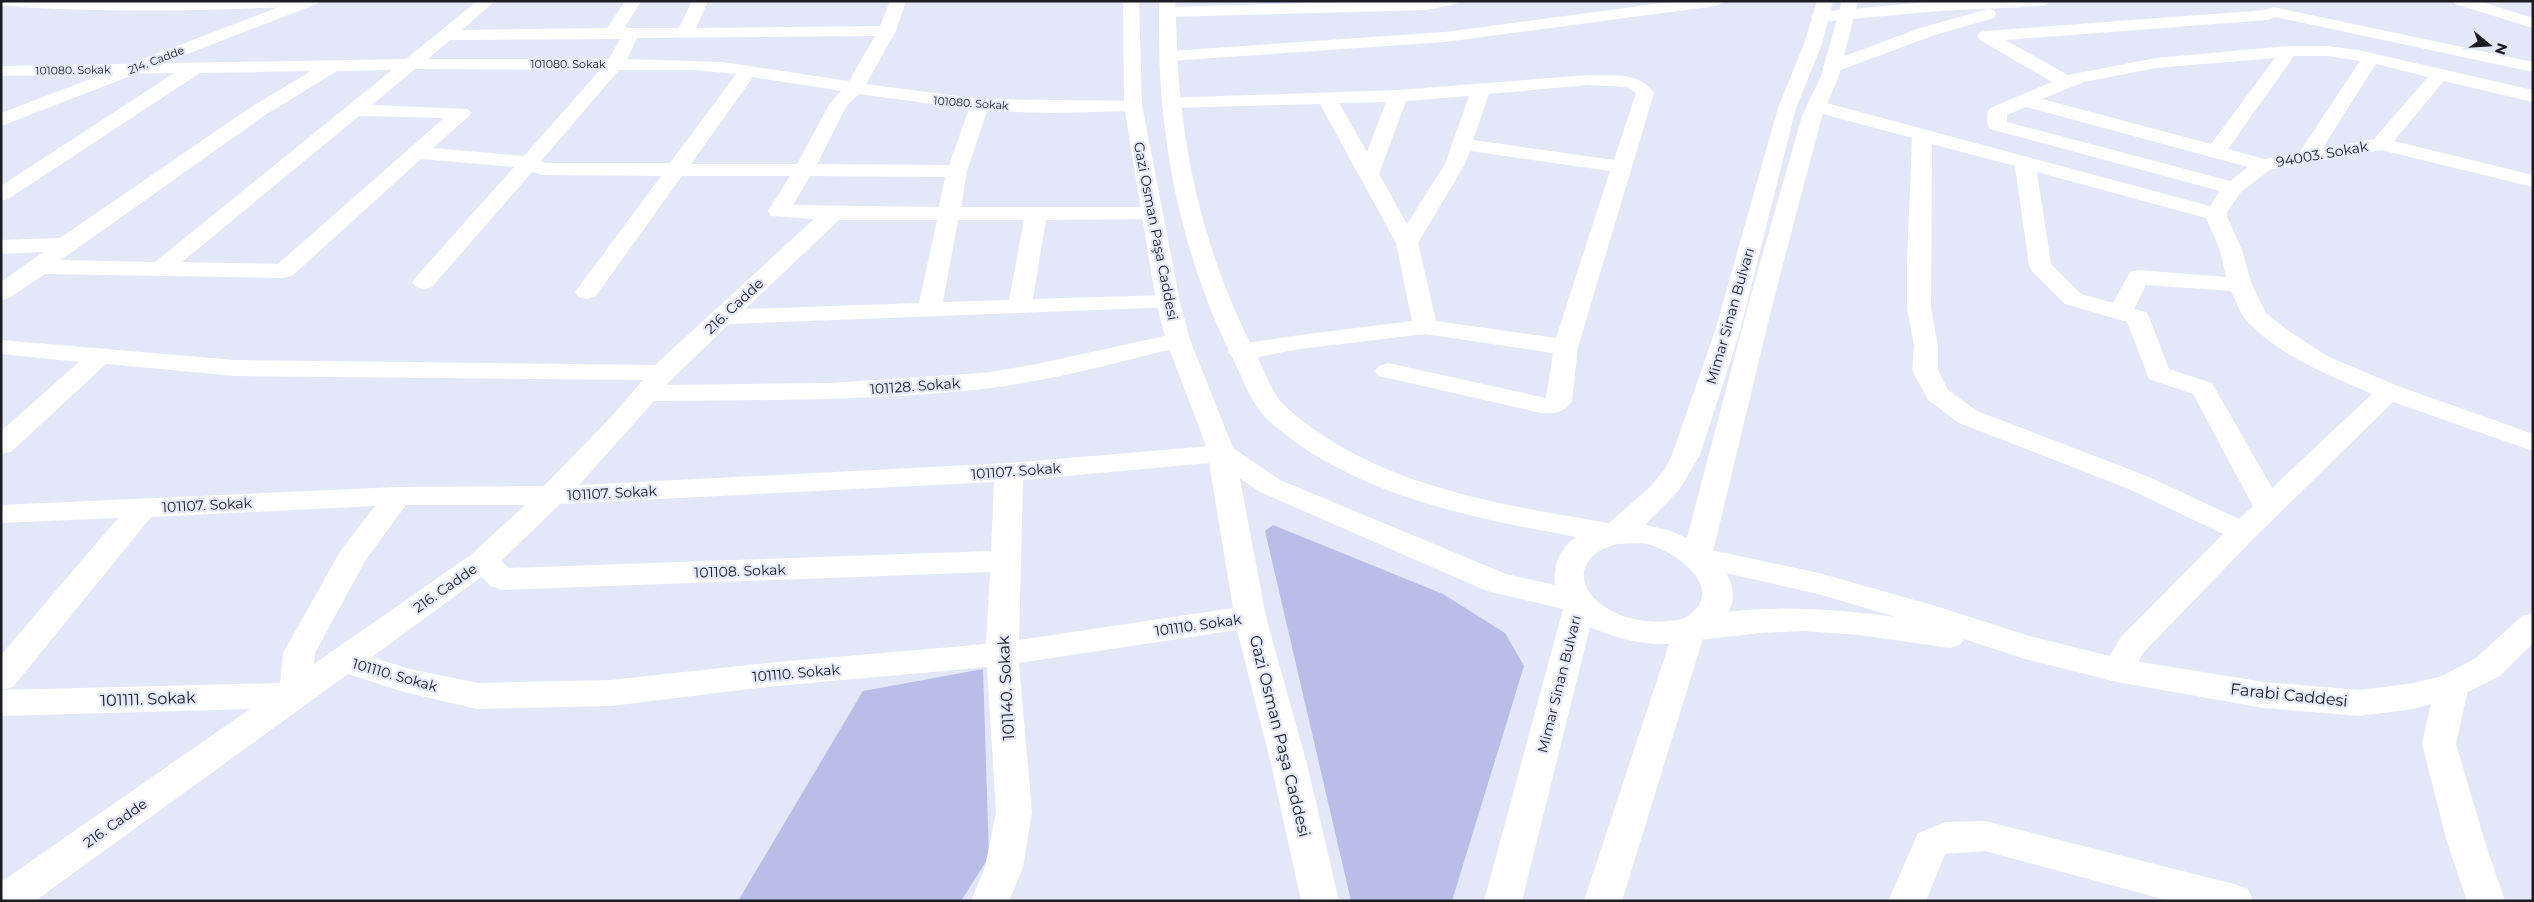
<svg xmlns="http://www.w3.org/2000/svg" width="2534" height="902" viewBox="0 0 2534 902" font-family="Montserrat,sans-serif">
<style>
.green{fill:#b9bee8}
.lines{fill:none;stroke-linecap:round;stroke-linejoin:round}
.minor{fill:#fff;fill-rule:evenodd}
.tertiary{fill:#fff;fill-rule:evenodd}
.secondary{fill:#fff;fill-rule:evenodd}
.labels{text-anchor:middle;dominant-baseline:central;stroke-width:4.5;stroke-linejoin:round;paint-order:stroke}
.far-street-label{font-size:11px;fill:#1c1d23;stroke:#e4e7f8}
.street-label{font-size:14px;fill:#1c1d23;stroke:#e4e7f8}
.near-street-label{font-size:16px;fill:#1c1d23;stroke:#e4e7f8}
</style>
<rect width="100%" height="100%" fill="#e4e7f8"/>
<g class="green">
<polygon points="1273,525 1443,594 1505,633 1524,666 1452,901 1351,901 1265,531"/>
<polygon points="983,669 989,857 961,901 738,901 863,691"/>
</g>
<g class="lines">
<g class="minor">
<path d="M1 1H313L305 6C204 11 104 13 3 6Z"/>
<path d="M477 1H495L462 30 607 28 625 1H641L625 27 628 28H679L692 1H708L696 28 880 26 890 1H906L896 31 866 84 980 99 1140 101 1142 105 1140 109 1133 111 1053 113 987 111 967 171 961 207H1151L1159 208 1162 213 1159 218 1151 219 1046 220 1033 299 1168 295 1176 297 1180 302 1176 307 729 324 666 385 828 383 983 373 1037 364 1178 333 1187 335 1190 340 1187 345C1120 362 1051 381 983 389 874 401 763 400 654 401L579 485 1009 463 1221 445 1231 447 1235 453 1266 617 1308 768 1339 901H1301L1272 768 1237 630 1019 663 1032 812 1023 867 1009 901H971L985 867 996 812 987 667 766 687 611 706 477 709 404 692 348 674 35 901H1V882L250 709 1 716V690L280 683 283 653 341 550 375 506 151 517 13 687 1 690V655L118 518 1 523V505L398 487 544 486 611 417 643 380 235 376 106 364 11 452 1 454V431L79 362 1 354V340L235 360 655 365 814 219 771 216 768 211 790 176H682L595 297 587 299 579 297 575 292 661 176 542 175 532 172 432 287 424 289 416 287 412 282 416 277 514 167 421 159 292 276 284 278 45 274 9 298 1 300V282L43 252 1 254V240L60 238 251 107 311 71 200 73 8 199 1 201V186L174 73 1 76V66L406 59ZM875 36 849 81 723 62 627 59 637 38ZM620 39 609 59H428L450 40ZM415 69 600 70 524 156 433 148 468 117 471 113 468 109 372 105ZM392 70 155 262 61 260 265 115 337 71ZM619 70H695L736 74 670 163H546L541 161ZM753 77 841 91 830 103 797 164H691ZM859 94 969 109 949 165 817 164 847 105ZM359 116 444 118 278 264 182 262ZM810 176 945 177 939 207 793 205ZM839 220H937L919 303 745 309ZM958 220H1024L1009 300 943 302ZM1209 463 1233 608 1019 640 1023 480ZM994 482 991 551 509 568 501 561 560 504ZM406 505H525L472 554 314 664 315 653 365 561ZM990 572 986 644 766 663 611 680 477 683 406 668 372 657 481 577 491 586 502 590Z"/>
<polygon points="1383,1 1458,1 1456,4 1427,10 1167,17 1159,12 1167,7"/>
<polygon points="1677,1 1724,1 1716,6 1445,42 1170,61 1164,60 1161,56 1164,52 1170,51 1445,32"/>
<path d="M2273 7 2533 62V72L2275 17 2268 20 2005 40 2068 75 2156 58 2289 46H2327L2358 50 2533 90V102L2444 81 2394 141 2533 175V187L2381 150 2270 170 2241 192 2226 214 2242 250 2252 285 2266 313 2290 332 2329 357 2398 386 2533 434V451L2393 402 2253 539 2143 653 2129 679 2117 682 2105 679 2101 670 2121 637 2223 534 2129 489 1959 423 1928 400 1912 370 1914 346 1907 308V262L1912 138 1812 111 1810 107 1812 103 1819 101 2210 206 2220 191 1990 129C1986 123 1986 114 1990 108L2052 82 1980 40 1977 36 1980 32 1986 31 2266 10ZM2294 56H2327L2360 61 2299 153 2264 159 2228 149ZM2275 58 2211 144 2042 99 2084 82 2156 68ZM2376 64 2428 77 2374 139 2322 149ZM2026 107 2248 167 2230 181 2007 122V115ZM1932 144 2015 166 2029 266 2032 271 2065 304 2127 322 2149 379 2193 394 2253 506 2239 519 2149 477 1977 411 1948 390 1938 370V346L1931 308ZM2037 172 2206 218 2220 250 2226 277 2138 270 2130 272 2113 303 2081 294 2051 264ZM2146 285 2231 291C2236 301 2240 314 2248 322 2281 357 2329 375 2372 394L2272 488 2212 383 2169 369 2149 317 2146 312 2134 309Z"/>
<path d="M1588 75C1612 76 1639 71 1654 93L1578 347 1572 401C1564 413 1554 414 1541 413L1379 376 1375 371 1379 366 1388 363 1546 398 1553 353 1425 334 1300 349 1241 360 1232 357 1228 352 1232 347 1241 344 1300 335 1412 321 1396 243 1320 104 1171 108 1164 106 1162 102 1164 98 1398 90ZM1588 85 1627 87 1636 93 1614 160 1473 140 1489 94ZM1469 96 1445 164 1407 224 1379 174 1406 101ZM1386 102 1367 152 1339 103ZM1470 151 1610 171 1556 338 1436 321 1418 243 1465 164Z"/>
<polygon points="2452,673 2464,676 2469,685 2456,744 2485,842 2505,901 2467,901 2447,842 2422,744 2435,685 2440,676"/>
<polygon points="1985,821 2234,884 2248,889 2253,901 2170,901 1985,851 1945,854 1926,901 1888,901 1918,833 1946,822"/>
</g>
<g class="tertiary">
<polygon points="295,1 319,1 317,4 1,126 1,113"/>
<polygon points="1937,1 2051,1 2043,6 1939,11 1819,22 1813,21 1811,17 1813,13 1819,12"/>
<polygon points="2453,1 2479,1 2533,18 2533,28 2455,4"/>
<polygon points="1988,9 1994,10 1996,14 1994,18 1932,36 1838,71 1826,71 1823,67 1826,63 1920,28"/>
<path d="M1697 547 1819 573 1939 607 2029 636 2117 658 2264 682 2359 690 2414 683 2442 676 2476 658 2522 616 2533 613V643L2500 676 2464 694 2414 709 2359 716 2264 708 2117 682 2025 659 1964 639 1961 644 1950 648 1859 635 1804 631 1761 633 1689 641 1678 638 1673 630 1678 622C1744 602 1827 608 1896 617L1818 594 1686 564 1682 557 1686 550Z"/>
</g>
<path class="secondary" d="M1123 1H1139L1142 105 1180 302 1190 340 1233 448 1280 480 1506 574 1555 585C1553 565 1559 549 1576 537 1469 517 1351 495 1268 420 1252 405 1244 382 1235 363 1194 282 1170 193 1162 102 1159 69 1159 35 1159 1H1175C1177 35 1177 69 1181 102 1190 191 1216 279 1258 358 1266 374 1273 396 1287 408 1375 486 1497 504 1609 523L1650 487 1665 469 1672 455 1715 331 1778 108 1804 44 1817 1H1833L1822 44 1796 108 1740 331 1700 455 1679 490 1645 525 1668 530 1687 538 1749 302 1802 116 1821 76 1842 1H1858L1839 76 1822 116 1773 302 1712 556C1742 584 1740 615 1704 635L1622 901H1584L1669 644C1640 645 1615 638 1590 627L1522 901H1484L1563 609 1487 591 1260 492 1211 459 1166 340 1156 302 1124 105ZM1617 544C1628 544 1640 542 1651 545 1674 552 1719 583 1696 609 1692 614 1684 619 1677 620 1655 624 1629 621 1610 610 1573 590 1575 555 1617 544Z"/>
</g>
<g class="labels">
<g class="far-street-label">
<text transform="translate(156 60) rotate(-21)">214. Cadde</text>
<text x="568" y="64">101080. Sokak</text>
<text transform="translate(73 70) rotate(-1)">101080. Sokak</text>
<text transform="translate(971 103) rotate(4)">101080. Sokak</text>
</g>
<g class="street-label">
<text transform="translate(2322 154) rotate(-10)">94003. Sokak</text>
<text transform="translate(1156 231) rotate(79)">Gazi Osman Paşa Caddesi</text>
<text transform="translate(734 306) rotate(-43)">216. Cadde</text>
<text transform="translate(1730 316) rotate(-74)">Mimar Sinan Bulvarı</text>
<text transform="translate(915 386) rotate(-4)">101128. Sokak</text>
<text transform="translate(1016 471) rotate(-4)">101107. Sokak</text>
<text transform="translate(612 493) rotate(-3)">101107. Sokak</text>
<text transform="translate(207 505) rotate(-3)">101107. Sokak</text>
<text transform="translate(740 571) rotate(-2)">101108. Sokak</text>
<text transform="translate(445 588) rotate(-35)">216. Cadde</text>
<text transform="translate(1198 625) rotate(-8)">101110. Sokak</text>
<text transform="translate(796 673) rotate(-5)">101110. Sokak</text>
<text transform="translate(395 675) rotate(16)">101110. Sokak</text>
<text transform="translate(1559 684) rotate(-76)">Mimar Sinan Bulvarı</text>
<text transform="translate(115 823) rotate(-35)">216. Cadde</text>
</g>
<g class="near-street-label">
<text transform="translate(1006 688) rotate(-93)">101140. Sokak</text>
<text transform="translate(2289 695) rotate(6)">Farabi Caddesi</text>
<text transform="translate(148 699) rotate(-2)">101111. Sokak</text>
<text transform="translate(1280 736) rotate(76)">Gazi Osman Paşa Caddesi</text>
</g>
</g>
<rect width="2534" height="902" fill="none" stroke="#1c1d23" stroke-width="5"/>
<g transform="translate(2489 45) rotate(108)" stroke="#e4e7f8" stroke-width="4" paint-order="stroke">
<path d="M0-4L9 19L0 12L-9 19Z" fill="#1c1d23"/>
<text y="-8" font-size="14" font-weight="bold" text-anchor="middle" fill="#1c1d23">N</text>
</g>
</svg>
